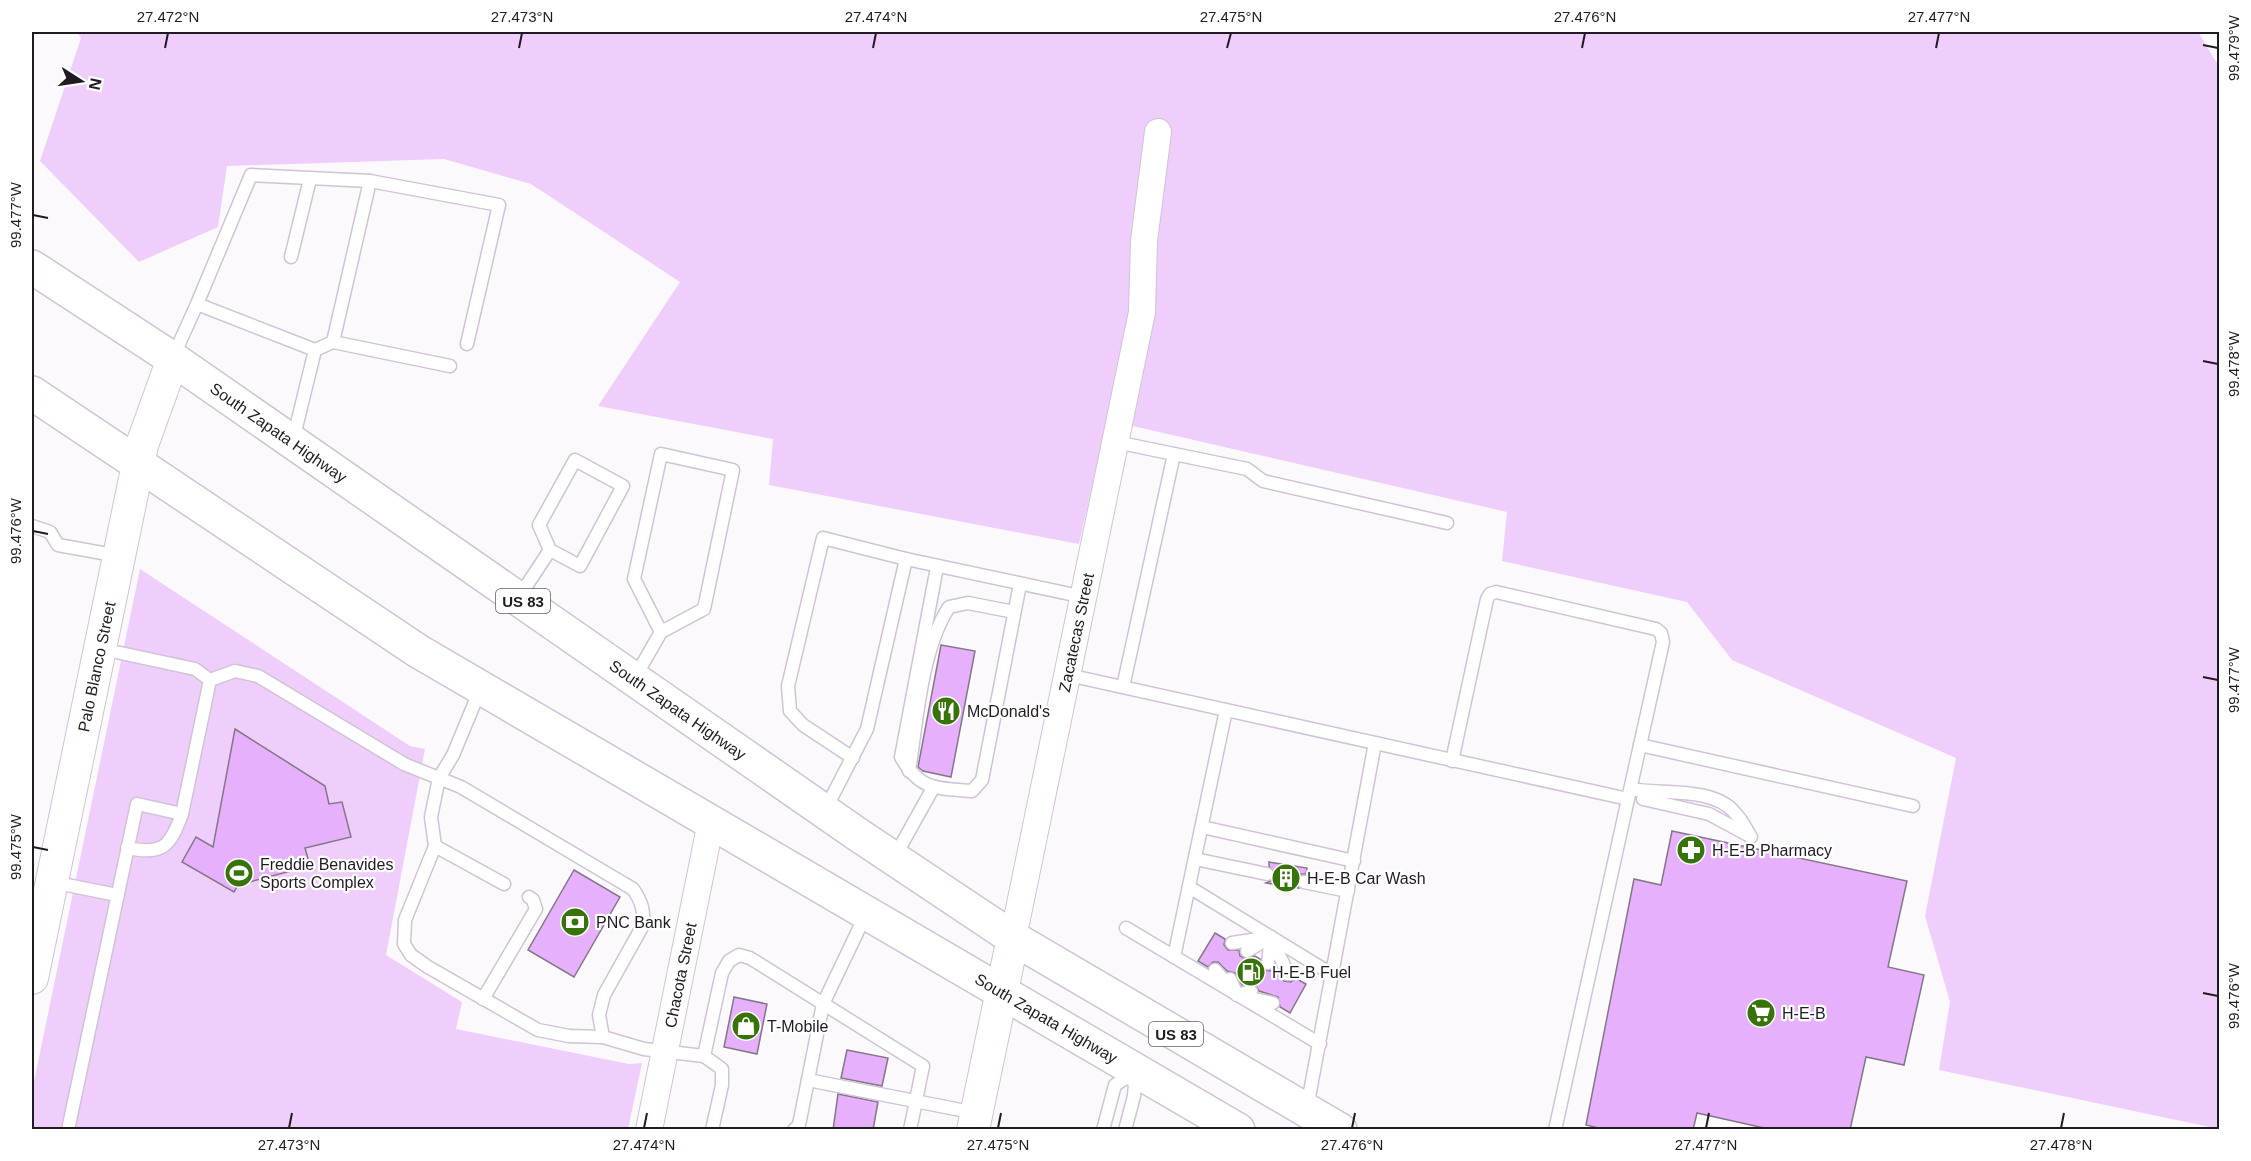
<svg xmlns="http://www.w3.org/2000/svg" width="2251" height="1161" viewBox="0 0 2251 1161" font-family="Arial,sans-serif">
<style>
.green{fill:#efcefc}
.building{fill:#e7b0fc;stroke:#837788;stroke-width:1.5}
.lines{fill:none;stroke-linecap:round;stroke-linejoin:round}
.service-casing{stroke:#d0c3d6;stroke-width:15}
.minor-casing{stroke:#d0c3d6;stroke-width:28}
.tertiary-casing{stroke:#d0c3d6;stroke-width:34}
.primary-casing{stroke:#d0c3d6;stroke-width:36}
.service{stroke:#fff;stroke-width:12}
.minor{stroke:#fff;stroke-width:26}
.tertiary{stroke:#fff;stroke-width:32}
.primary{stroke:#fff;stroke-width:33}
.ticks{fill:none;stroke:#201b22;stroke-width:2}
.labels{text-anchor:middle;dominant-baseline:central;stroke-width:4.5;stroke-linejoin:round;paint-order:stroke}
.shield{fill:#fff;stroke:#635f64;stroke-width:1.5}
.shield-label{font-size:15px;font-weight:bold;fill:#201b22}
.street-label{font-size:16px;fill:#201b22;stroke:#fff}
.poi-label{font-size:16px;fill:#201b22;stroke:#fff;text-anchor:start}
.neatline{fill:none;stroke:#201b22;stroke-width:2}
.ticks-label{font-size:15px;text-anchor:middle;fill:#201b22}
</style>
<rect width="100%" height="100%" fill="#fcf9fd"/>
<g class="green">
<polygon points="77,32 2198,32 2220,68 2219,1129 1939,1070 1950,1002 1925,916 1956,758 1732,660 1687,602 1502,561 1507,512 1107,420 1079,544 769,485 773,439 598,406 680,282 531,184 444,159 227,166 218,227 139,262 40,161 81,38"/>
<polygon points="140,569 410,746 425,749 386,955 462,1002 456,1029 629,1064 642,1063 628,1129 32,1130 32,1091"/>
</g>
<g class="building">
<polygon points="941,645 975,651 951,777 923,771 918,767"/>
<polygon points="235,729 325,786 329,804 342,802 351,837 305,848 310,866 238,885 234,892 182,862 196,837 213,847"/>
<polygon points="1672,831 1907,881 1888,967 1924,975 1904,1065 1866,1057 1850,1130 1773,1130 1697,1113 1693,1130 1607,1130 1586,1125 1634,879 1661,885"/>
<polygon points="1269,862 1307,868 1306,874 1301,874 1296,880 1299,888 1266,883 1273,880 1275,875 1269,866"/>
<polygon points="574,870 620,897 574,977 528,950"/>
<polygon points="1215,933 1225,939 1224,945 1228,950 1239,950 1240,956 1246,959 1255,956 1260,959 1264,970 1271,971 1275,967 1284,981 1291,982 1295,978 1306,984 1290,1013 1280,1007 1278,997 1259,991 1254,983 1242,985 1235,973 1227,971 1218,962 1213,962 1208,967 1198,961"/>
<polygon points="734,997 767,1004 757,1054 724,1047"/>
<polygon points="847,1050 888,1058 882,1086 841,1078"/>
<polygon points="838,1094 878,1102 873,1130 833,1130"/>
</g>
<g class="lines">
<g class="service-casing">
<g id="service">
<polyline points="370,181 499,205 467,344"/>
<polyline points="291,257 310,179"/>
<polyline points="333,342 450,366"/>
<polyline points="173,357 197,304 315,350 333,342 370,181 251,175 197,304"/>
<polyline points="293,440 315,350"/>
<polyline points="1116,442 1174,454 1123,687"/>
<polyline points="1174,454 1247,469 1263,481 1447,523"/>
<polygon points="575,460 623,486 580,566 550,550 539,525"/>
<polyline points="32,526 50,532 58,545 119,556"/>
<polyline points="906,559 1084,597"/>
<path d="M937 567 901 757C920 791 937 788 972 791L982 780 1020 584"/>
<polyline points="519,597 550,550"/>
<polyline points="1068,675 1628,799 1555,1130"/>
<polyline points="635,677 661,632 704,609 733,470 661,454 634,579 661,632"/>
<path d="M210 680 235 671 258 676 404 764 461 787 633 889C642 902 645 912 642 927L604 995 599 1015 603 1037 644 1049 704 1056"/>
<polyline points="480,690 453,755 439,778 431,817 435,846 405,920 404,944 411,955 428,967 538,1030 569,1036 603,1037"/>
<polyline points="1640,745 1913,806"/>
<polyline points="1452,761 1487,599 1490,594 1496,592 1656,629 1661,633 1663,642 1628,799"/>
<path d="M909 771C917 721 921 650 949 607L968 603 1014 612"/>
<path d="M1631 789C1661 795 1713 786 1735 813 1742 820 1746 829 1751 837"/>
<polyline points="1643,799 1709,814 1748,835"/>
<polyline points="825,810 867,729 906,559 823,538 788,686 790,711 803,725 853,758"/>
<polyline points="1202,827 1354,861"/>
<polyline points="435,846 504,884"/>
<path d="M127 848C163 855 170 847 182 814"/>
<polyline points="894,858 933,788"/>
<polyline points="1195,859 1267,874"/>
<polyline points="52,882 117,895"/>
<polyline points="1304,882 1348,891"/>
<polyline points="1189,887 1333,975"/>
<polyline points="1126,928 1320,1044"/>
<polyline points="1232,943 1271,937 1247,951"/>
<polyline points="1174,957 1226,710"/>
<polyline points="1268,963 1271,937 1288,974"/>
<polyline points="1215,970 1237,995 1230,979"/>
<polyline points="1251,991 1237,995 1273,1003"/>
<polyline points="483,999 536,909 533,900 529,897"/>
<polyline points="808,1080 976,1113"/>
<polyline points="1307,1108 1375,743"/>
<polyline points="68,1130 137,804 182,814 210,680 195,669 102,649"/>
<polyline points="712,1130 722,1085 722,1069 704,1056 722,973 729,961 739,955 750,958 923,1066 910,1130"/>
<polyline points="794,1130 799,1125 823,1004 866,914"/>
<polyline points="1103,1130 1115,1085 1136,1071 1134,1096 1125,1130"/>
</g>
</g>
<g class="minor-casing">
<g id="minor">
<path id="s1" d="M1013 938 1142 312 1144 241 1158 132"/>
<path id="s2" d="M649 1130 711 822"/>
</g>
</g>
<g class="tertiary-casing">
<g id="tertiary">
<path id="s3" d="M32 978 142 445 173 359"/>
<polyline points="973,1130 1013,938"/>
</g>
</g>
<g class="primary-casing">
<g id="primary">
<path id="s4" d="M32 267 173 359 857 834 1013 938 1340 1130"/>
<path id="s5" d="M32 393 418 651 1238 1130"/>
</g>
</g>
<use href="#service" class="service"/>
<use href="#minor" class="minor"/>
<use href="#tertiary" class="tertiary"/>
<use href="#primary" class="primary"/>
</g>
<path class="ticks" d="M2203 45 2218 48M165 48 168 33M519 48 522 33M873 48 876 33M1227 48 1231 33M1582 48 1585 33M1936 48 1939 33M33 215 48 218M2203 361 2218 364M33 531 48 534M2203 677 2218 680M33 847 48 850M2203 993 2218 996M289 1128 292 1113M644 1128 647 1113M998 1128 1001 1113M1352 1128 1355 1113M1706 1128 1709 1113M2061 1128 2064 1113"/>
<defs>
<g id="restaurant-disc" transform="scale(1.5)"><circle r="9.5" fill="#377309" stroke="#fff"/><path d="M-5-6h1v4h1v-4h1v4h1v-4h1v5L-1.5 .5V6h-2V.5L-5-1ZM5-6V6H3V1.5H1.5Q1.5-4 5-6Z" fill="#fff"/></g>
<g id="pharmacy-disc" transform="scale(1.5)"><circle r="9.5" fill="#377309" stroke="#fff"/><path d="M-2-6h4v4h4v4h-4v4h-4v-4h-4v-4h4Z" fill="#fff"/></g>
<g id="stadium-disc" transform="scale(1.5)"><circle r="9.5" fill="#377309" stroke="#fff"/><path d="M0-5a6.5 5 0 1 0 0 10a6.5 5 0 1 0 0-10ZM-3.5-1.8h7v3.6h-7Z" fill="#fff"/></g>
<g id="building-disc" transform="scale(1.5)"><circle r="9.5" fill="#377309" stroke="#fff"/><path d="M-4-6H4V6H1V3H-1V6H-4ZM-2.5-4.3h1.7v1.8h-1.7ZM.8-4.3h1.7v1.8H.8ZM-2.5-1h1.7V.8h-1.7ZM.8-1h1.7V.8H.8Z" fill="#fff"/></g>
<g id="bank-disc" transform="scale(1.5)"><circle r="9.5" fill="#377309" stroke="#fff"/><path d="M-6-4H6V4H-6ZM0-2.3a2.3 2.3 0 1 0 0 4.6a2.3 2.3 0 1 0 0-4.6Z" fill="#fff"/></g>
<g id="fuel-disc" transform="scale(1.5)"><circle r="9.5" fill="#377309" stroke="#fff"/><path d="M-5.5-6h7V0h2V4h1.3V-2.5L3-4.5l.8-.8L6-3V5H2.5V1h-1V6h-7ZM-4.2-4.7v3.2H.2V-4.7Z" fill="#fff"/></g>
<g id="supermarket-disc" transform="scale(1.5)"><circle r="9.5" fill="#377309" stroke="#fff"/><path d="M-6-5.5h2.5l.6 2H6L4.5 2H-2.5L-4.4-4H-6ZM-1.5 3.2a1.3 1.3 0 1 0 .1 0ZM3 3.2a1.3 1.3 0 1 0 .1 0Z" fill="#fff"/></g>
<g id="shop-disc" transform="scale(1.5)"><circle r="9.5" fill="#377309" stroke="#fff"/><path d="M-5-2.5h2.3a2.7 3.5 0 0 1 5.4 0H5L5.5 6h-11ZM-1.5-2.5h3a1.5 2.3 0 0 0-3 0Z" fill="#fff"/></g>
</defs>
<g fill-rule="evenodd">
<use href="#restaurant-disc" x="946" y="711"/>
<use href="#pharmacy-disc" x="1691" y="850"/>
<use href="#stadium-disc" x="239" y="873"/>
<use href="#building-disc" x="1286" y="878"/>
<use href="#bank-disc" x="575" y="922"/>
<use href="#fuel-disc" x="1251" y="972"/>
<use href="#supermarket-disc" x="1761" y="1013"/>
<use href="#shop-disc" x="746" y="1026"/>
</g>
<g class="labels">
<g class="shield">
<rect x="496" y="589" width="54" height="24" rx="4.5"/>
<rect x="1149" y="1022" width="54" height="24" rx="4.5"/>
</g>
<g class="shield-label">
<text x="523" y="601">US 83</text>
<text x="1176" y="1034">US 83</text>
</g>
<g class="street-label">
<text stroke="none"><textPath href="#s4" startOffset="297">South Zapata Highway</textPath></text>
<text stroke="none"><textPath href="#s1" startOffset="312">Zacatecas Street</textPath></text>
<text stroke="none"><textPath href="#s3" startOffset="318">Palo Blanco Street</textPath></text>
<text stroke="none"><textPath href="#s4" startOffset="783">South Zapata Highway</textPath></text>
<text stroke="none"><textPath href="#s2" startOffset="158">Chacota Street</textPath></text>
<text stroke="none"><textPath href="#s5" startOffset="1192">South Zapata Highway</textPath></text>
</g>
<g class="poi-label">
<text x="967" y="711">McDonald's</text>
<text x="1712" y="850">H-E-B Pharmacy</text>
<text x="260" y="864">Freddie Benavides<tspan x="260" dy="18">Sports Complex</tspan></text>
<text x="1307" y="878">H-E-B Car Wash</text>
<text x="596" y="922">PNC Bank</text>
<text x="1272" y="972">H-E-B Fuel</text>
<text x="1782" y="1013">H-E-B</text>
<text x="767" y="1026">T-Mobile</text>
</g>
</g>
<rect width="2251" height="1161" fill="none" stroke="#ffffff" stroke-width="66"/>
<g transform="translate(81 81) rotate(102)" stroke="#ffffff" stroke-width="4.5" paint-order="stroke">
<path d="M0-4.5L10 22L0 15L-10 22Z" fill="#201b22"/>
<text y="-9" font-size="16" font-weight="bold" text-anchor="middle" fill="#201b22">N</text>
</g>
<rect x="33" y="33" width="2185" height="1095" class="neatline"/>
<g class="ticks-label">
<text x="168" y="22">27.472°N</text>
<text x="522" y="22">27.473°N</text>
<text x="876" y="22">27.474°N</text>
<text x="1231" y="22">27.475°N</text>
<text x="1585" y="22">27.476°N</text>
<text x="1939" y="22">27.477°N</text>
<text transform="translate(2234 48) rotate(-90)" y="5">99.479°W</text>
<text transform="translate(16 215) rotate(-90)" y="5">99.477°W</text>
<text transform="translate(2234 364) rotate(-90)" y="5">99.478°W</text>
<text transform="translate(16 531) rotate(-90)" y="5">99.476°W</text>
<text transform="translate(2234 680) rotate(-90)" y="5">99.477°W</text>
<text transform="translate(16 847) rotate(-90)" y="5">99.475°W</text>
<text transform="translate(2234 996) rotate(-90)" y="5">99.476°W</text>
<text x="289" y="1150">27.473°N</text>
<text x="644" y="1150">27.474°N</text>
<text x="998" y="1150">27.475°N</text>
<text x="1352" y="1150">27.476°N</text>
<text x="1706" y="1150">27.477°N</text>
<text x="2061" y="1150">27.478°N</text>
</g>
</svg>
